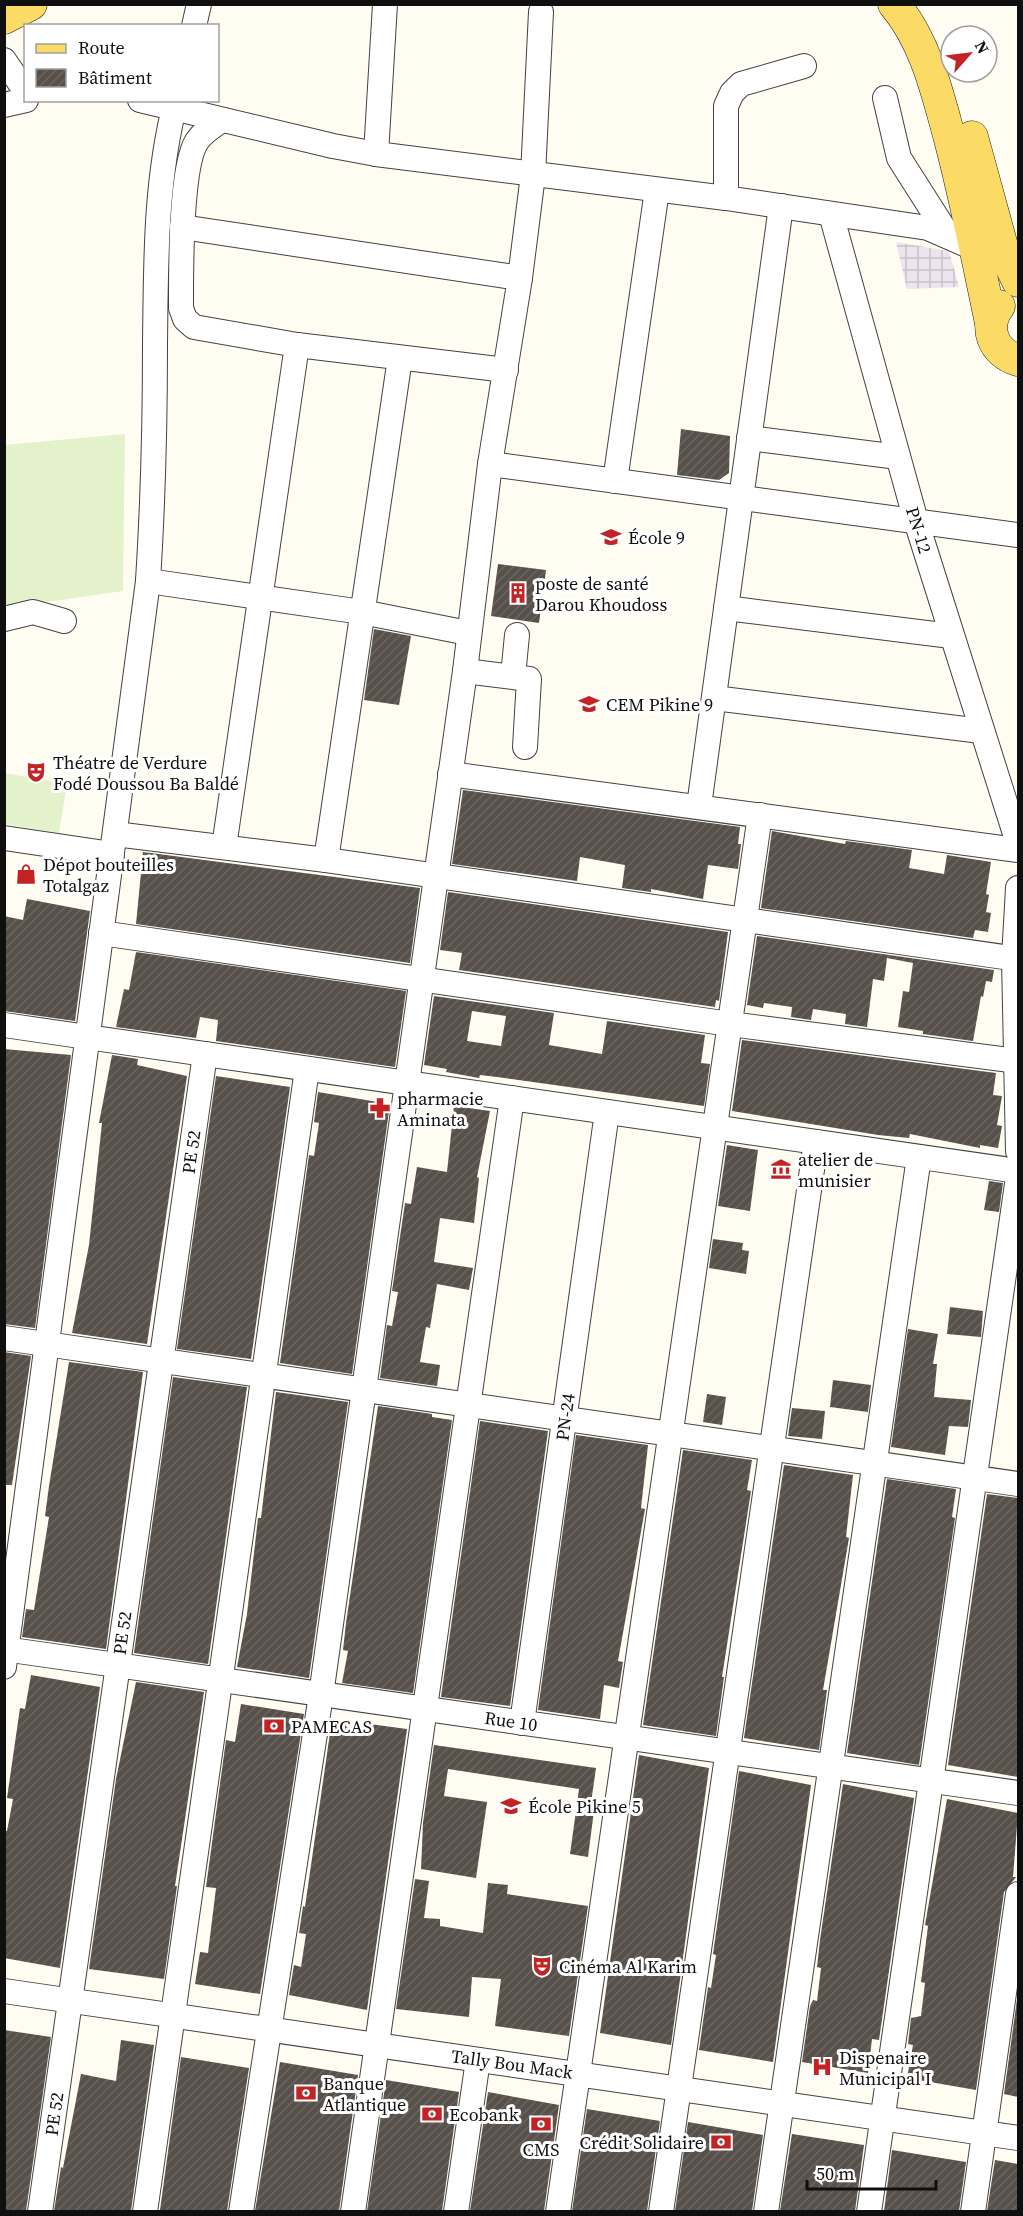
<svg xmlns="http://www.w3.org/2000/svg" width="1023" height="2216" viewBox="0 0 1023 2216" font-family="'Source Serif 4',serif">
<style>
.industrial{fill:url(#industrial-grid)}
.pitch{fill:#e4f2cc}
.building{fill:url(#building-hatch);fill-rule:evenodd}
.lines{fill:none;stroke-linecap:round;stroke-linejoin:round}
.minor-casing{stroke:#424242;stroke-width:26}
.major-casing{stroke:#202020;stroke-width:33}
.minor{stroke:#fff;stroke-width:24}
.major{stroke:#fbdb65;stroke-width:32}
.labels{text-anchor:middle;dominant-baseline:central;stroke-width:6;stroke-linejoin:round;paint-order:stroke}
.street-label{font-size:18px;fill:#0f0f0f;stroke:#fff}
.poi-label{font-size:18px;fill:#0f0f0f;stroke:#fff;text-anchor:start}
</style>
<defs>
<pattern id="industrial-grid" width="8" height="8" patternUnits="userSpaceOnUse" patternTransform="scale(1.5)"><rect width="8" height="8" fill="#ede4ee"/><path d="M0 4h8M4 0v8" fill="none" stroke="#cac2cb"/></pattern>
<pattern id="building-hatch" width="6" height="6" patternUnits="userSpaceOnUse" patternTransform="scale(1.5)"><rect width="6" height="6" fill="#58514b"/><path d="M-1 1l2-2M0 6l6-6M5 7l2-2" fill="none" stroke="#6b6561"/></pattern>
</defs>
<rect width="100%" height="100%" fill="#fffdf1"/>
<polygon class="industrial" points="896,242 949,251 959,287 907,289"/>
<g class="pitch">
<polygon points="125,434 123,591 5,608 4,445"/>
<polygon points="5,773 67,784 59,833 5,824"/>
</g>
<g class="building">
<polygon points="681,429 730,436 729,473 719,480 677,475"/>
<polygon points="498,564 546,570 539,623 491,616"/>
<polygon points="374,629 411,636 399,705 364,700"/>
<polygon points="463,790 740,827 738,844 741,844 738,869 708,865 703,899 651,889 651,892 622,888 625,865 580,857 577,881 452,864"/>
<polygon points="772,831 845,844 846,841 912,850 909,868 944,874 947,855 991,862 986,894 989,895 986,912 991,913 988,932 975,930 973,938 761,908"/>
<polygon points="143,852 420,888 410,963 136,924"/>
<polygon points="448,892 728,932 719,1001 716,1000 715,1007 459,970 462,953 440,950"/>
<polygon points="27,899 90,911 75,1021 4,1011 4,916 23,920"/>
<polygon points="757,936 994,970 992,982 986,981 983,997 981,996 973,1041 923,1034 923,1031 898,1027 903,991 909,992 913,963 887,958 884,981 873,979 867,1027 845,1024 846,1014 813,1009 811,1020 791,1017 792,1007 764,1003 763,1008 747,1005"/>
<polygon points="136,952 406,991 395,1067 216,1041 218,1020 200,1017 196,1038 116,1027 124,989 129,990"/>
<path d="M434 996 554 1013 549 1045 602 1054 607 1021 705 1035 701 1063 710 1064 704 1106 497 1077 480 1075 479 1078 446 1072 447 1069 424 1065ZM472 1011 506 1016 501 1046 467 1041Z"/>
<polygon points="742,1040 996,1073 993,1095 1002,1096 997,1125 1002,1126 998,1148 980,1145 980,1148 910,1134 909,1138 878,1135 732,1111"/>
<polygon points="4,1049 71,1055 35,1328 4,1324"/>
<polygon points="112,1055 138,1059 137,1065 187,1076 147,1344 72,1333 89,1245 102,1123 99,1123"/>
<polygon points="216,1076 290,1087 251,1359 177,1349"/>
<polygon points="318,1092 390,1104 352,1374 280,1363 309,1155 314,1156 319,1123 314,1122"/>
<polygon points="454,1106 490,1111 477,1177 479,1178 474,1223 440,1218 434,1262 473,1268 469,1290 437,1284 430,1328 426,1327 420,1362 440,1365 437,1386 380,1378 387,1325 392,1326 398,1292 392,1291 405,1203 411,1204 417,1167 447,1172"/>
<polygon points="727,1145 758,1150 750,1211 718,1206"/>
<polygon points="989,1181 1003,1183 999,1212 984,1210"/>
<polygon points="713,1239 743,1243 742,1250 749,1251 746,1274 709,1268"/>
<polygon points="950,1307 983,1311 981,1337 947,1334"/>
<polygon points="908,1329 938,1334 933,1364 937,1364 934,1397 971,1400 968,1427 949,1426 945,1455 891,1447"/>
<polygon points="4,1352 31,1356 12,1485 4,1485"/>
<polygon points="69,1362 143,1372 106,1649 22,1637 26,1609 34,1610 49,1517 45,1516 49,1486"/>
<polygon points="173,1377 247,1387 208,1664 134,1653"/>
<polygon points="833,1380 871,1385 868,1412 830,1407"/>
<polygon points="276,1392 348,1402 309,1678 237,1667 247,1614 258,1518 261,1518"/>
<polygon points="707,1394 726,1397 722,1425 703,1422"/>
<polygon points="378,1406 432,1414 432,1417 452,1420 413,1693 342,1683 348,1651 343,1650 346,1623"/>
<polygon points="792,1408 825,1411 822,1439 788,1436"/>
<polygon points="480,1421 548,1431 510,1706 441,1697"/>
<polygon points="576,1435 648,1445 641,1508 645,1509 618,1661 623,1662 619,1688 604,1685 600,1719 538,1710"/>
<polygon points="683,1450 752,1460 747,1490 751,1491 722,1677 724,1677 716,1736 643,1725"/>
<polygon points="784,1465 853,1475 846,1537 849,1538 823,1690 827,1690 819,1750 744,1738"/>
<polygon points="887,1479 956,1489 952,1517 955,1518 919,1765 847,1753"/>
<polygon points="987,1494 1018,1498 1018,1777 948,1765"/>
<polygon points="31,1675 100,1687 60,1968 4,1958 4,1831 7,1831 13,1799 7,1798 20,1708 25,1709"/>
<polygon points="136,1682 204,1692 175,1886 177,1886 164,1979 89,1969 116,1779"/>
<polygon points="241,1704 304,1714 260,1994 195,1984 200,1952 208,1953 216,1888 206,1887 226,1740 235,1742"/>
<polygon points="332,1719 407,1729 367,2010 289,1995 294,1965 301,1967 306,1934 299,1933 303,1906 305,1907"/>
<polygon points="434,1745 596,1768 591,1803 595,1803 588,1857 570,1854 579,1789 448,1769 444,1796 487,1802 476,1878 421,1869 423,1823"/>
<polygon points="639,1755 709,1768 671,2045 600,2033"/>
<polygon points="739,1771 811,1785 773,2062 699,2050 708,1987 711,1988 716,1955 713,1954"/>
<polygon points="843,1784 914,1798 879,2040 872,2039 868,2073 802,2062 810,2006 813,2000 817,2001 821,1968 817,1967 820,1940"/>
<polygon points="947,1799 1018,1813 1013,1877 1016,1877 1004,1892 976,2090 907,2078 913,2045 908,2044 911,2018 921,2016 925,1983 921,1982 928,1926 925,1925"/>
<polygon points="415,1879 429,1881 424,1918 440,1919 440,1926 483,1933 488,1883 508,1885 507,1894 588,1906 569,2036 495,2026 501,1979 472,1977 469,2017 396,2009"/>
<polygon points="1018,1992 1018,2097 1004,2094"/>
<polygon points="4,2030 51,2037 26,2211 4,2211"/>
<polygon points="121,2040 154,2045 131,2211 54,2211 61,2167 63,2168 81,2074 116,2081"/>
<polygon points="181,2057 249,2068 227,2211 160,2210"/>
<polygon points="280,2062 358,2075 339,2211 255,2211"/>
<polygon points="386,2080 459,2092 442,2211 367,2211"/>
<polygon points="488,2092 559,2105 544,2211 470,2211"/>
<polygon points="587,2109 660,2121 647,2211 572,2211"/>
<polygon points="688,2122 763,2135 752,2211 675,2211"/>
<polygon points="792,2134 864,2145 855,2211 780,2211"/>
<polygon points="892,2150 966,2162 959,2211 884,2211"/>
<polygon points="995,2160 1018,2164 1018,2211 987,2211"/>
</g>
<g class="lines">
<g class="minor-casing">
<g id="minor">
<polyline points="194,26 199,4"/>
<polyline points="4,60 26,92"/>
<polyline points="885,98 899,158 948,235"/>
<polyline points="140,100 333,146 376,154 726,198 928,228 976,249"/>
<polyline points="4,105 26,100"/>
<path d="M222 120C213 126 203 132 197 141 180 167 181 274 181 308L185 319 194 327 297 345 506 370"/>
<polyline points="376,154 385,4"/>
<polyline points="726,198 726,106 732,93 741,84 804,66"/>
<polyline points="831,214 916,521 1018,843"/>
<polyline points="182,227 520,278"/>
<polyline points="749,438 898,457"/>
<polyline points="490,464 1018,535"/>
<polyline points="615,481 657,190"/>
<polyline points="148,581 362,612 468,633"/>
<polyline points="726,608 951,636"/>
<polyline points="4,619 33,612 64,621"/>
<polyline points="465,671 529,679 525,747"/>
<polyline points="513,676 517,635"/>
<polyline points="714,698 981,731"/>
<polyline points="450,774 1018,850"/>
<polyline points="699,806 781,206"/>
<polyline points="115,834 326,860 1018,959"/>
<polyline points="4,838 112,854"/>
<polyline points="224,847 297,345"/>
<polyline points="326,860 400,358"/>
<polyline points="1018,888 1014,958 1018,1151"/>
<polyline points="101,933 730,1024 1018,1061"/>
<polyline points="4,1025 1018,1171"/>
<polyline points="4,1338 1018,1484"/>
<polyline points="4,1649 1018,1793"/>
<path d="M4 1667 148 581C153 502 155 424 155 345 156 262 155 181 176 100"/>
<polyline points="522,1723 607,1112"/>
<polyline points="4,1991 1018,2138"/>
<polyline points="40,2212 205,1054"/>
<polyline points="145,2212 307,1069"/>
<polyline points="241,2212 321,1695 465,671 490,464 520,278 533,175 541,12"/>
<polyline points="353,2212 512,1098"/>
<polyline points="456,2212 478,2060"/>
<polyline points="558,2212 760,815"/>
<polyline points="661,2212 816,1142"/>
<polyline points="766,2212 919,1157"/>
<polyline points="869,2212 1018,1177"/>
<polyline points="973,2212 1018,1894"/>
</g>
</g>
<g class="major-casing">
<g id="major">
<path d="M894 4C926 42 937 92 950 139 966 200 978 261 991 323"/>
<polyline points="4,18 31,4"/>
<polyline points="972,137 1003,250 1018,281"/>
<path d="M999 306C983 327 993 353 1018 360"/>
</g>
</g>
<use href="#minor" class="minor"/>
<use href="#major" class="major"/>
</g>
<defs>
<g id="school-bare" transform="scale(1.62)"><path d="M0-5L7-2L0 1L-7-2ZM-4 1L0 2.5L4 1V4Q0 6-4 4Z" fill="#c42326" stroke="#fff" stroke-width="2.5" paint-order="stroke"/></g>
<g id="building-bare" transform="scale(1.62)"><path d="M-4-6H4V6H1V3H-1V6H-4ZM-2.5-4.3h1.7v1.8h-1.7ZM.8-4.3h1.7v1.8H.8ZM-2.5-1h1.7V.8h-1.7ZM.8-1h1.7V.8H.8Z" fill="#c42326" stroke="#fff" stroke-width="2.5" paint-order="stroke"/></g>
<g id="theatre-bare" transform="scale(1.62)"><path d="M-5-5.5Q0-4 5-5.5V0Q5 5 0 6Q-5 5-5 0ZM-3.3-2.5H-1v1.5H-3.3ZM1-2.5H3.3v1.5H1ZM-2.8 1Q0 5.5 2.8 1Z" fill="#c42326" stroke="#fff" stroke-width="2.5" paint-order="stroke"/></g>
<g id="shop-bare" transform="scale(1.62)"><path d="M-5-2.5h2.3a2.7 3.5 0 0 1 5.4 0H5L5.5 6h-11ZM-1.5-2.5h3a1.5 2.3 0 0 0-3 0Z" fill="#c42326" stroke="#fff" stroke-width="2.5" paint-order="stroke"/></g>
<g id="pharmacy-bare" transform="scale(1.62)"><path d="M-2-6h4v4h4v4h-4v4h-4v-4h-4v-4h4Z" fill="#c42326" stroke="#fff" stroke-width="2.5" paint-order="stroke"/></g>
<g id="museum-bare" transform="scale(1.62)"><path d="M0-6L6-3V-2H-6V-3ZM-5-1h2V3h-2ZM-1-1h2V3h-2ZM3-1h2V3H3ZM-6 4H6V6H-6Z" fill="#c42326" stroke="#fff" stroke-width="2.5" paint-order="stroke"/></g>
<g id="bank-bare" transform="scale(1.62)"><path d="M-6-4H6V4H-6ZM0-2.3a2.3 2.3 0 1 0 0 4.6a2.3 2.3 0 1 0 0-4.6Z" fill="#c42326" stroke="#fff" stroke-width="2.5" paint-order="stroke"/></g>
<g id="hospital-bare" transform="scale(1.62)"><path d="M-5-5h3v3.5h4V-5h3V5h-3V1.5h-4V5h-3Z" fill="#c42326" stroke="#fff" stroke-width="2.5" paint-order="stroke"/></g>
</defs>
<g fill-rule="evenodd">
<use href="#school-bare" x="611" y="537"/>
<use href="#building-bare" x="518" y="593"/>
<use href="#school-bare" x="589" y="704"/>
<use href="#theatre-bare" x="36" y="772"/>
<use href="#shop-bare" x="26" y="874"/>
<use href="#pharmacy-bare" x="380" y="1108"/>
<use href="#museum-bare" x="781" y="1169"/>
<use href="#bank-bare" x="274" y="1726"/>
<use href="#school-bare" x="511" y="1806"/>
<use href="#theatre-bare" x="542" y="1966"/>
<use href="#hospital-bare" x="822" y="2067"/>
<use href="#bank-bare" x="306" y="2093"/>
<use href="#bank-bare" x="432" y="2114"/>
<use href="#bank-bare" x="541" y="2124"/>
<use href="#bank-bare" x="721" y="2142"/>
</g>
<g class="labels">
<g class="street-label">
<text transform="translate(919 530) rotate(73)">PN-12</text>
<text transform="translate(191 1152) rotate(-82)">PE 52</text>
<text transform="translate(565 1417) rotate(-82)">PN-24</text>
<text transform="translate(122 1633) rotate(-82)">PE 52</text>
<text transform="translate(511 1721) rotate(8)">Rue 10</text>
<text transform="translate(512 2064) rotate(8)">Tally Bou Mack</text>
<text transform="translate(54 2114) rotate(-82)">PE 52</text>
</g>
<g class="poi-label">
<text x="628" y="537">École 9</text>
<text x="535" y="583">poste de santé<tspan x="535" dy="21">Darou Khoudoss</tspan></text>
<text x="606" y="704">CEM Pikine 9</text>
<text x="53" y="762">Théatre de Verdure<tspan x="53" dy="21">Fodé Doussou Ba Baldé</tspan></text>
<text x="43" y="864">Dépot bouteilles<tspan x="43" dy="21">Totalgaz</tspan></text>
<text x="397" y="1098">pharmacie<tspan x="397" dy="21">Aminata</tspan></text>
<text x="798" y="1159">atelier de<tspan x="798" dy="21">munisier</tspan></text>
<text x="291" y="1726">PAMECAS</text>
<text x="528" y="1806">École Pikine 5</text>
<text x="559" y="1966">Cinéma Al Karim</text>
<text x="839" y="2057">Dispenaire<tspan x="839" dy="21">Municipal I</tspan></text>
<text x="323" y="2083">Banque<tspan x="323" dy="21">Atlantique</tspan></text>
<text x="449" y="2114">Ecobank</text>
<text x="704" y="2142" text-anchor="end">Crédit Solidaire</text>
<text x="541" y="2149" text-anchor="middle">CMS</text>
</g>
</g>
<rect width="1023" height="2216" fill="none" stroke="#0f0f0f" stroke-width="12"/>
<rect x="24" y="24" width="195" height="78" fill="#ffffff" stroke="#9f9f9f" stroke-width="1.5"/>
<rect x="36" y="44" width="30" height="9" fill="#fbdb65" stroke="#9f9f9f" stroke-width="1.5"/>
<text x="78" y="54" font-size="18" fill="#0f0f0f">Route</text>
<rect x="36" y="69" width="30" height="18" fill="url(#building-hatch)" stroke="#9f9f9f" stroke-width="1.5"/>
<text x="78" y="84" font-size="18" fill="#0f0f0f">Bâtiment</text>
<g transform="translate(969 54) rotate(62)"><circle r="28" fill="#ffffff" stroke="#9f9f9f" stroke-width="1.5"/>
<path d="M0-4.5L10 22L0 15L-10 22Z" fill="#c42326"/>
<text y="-9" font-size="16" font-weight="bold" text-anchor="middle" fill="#0f0f0f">N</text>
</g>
<path d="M807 2180v9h129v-9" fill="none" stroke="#0f0f0f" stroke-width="3"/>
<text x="816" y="2180" font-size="18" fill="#0f0f0f" stroke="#ffffff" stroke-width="4.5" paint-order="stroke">50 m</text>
</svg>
